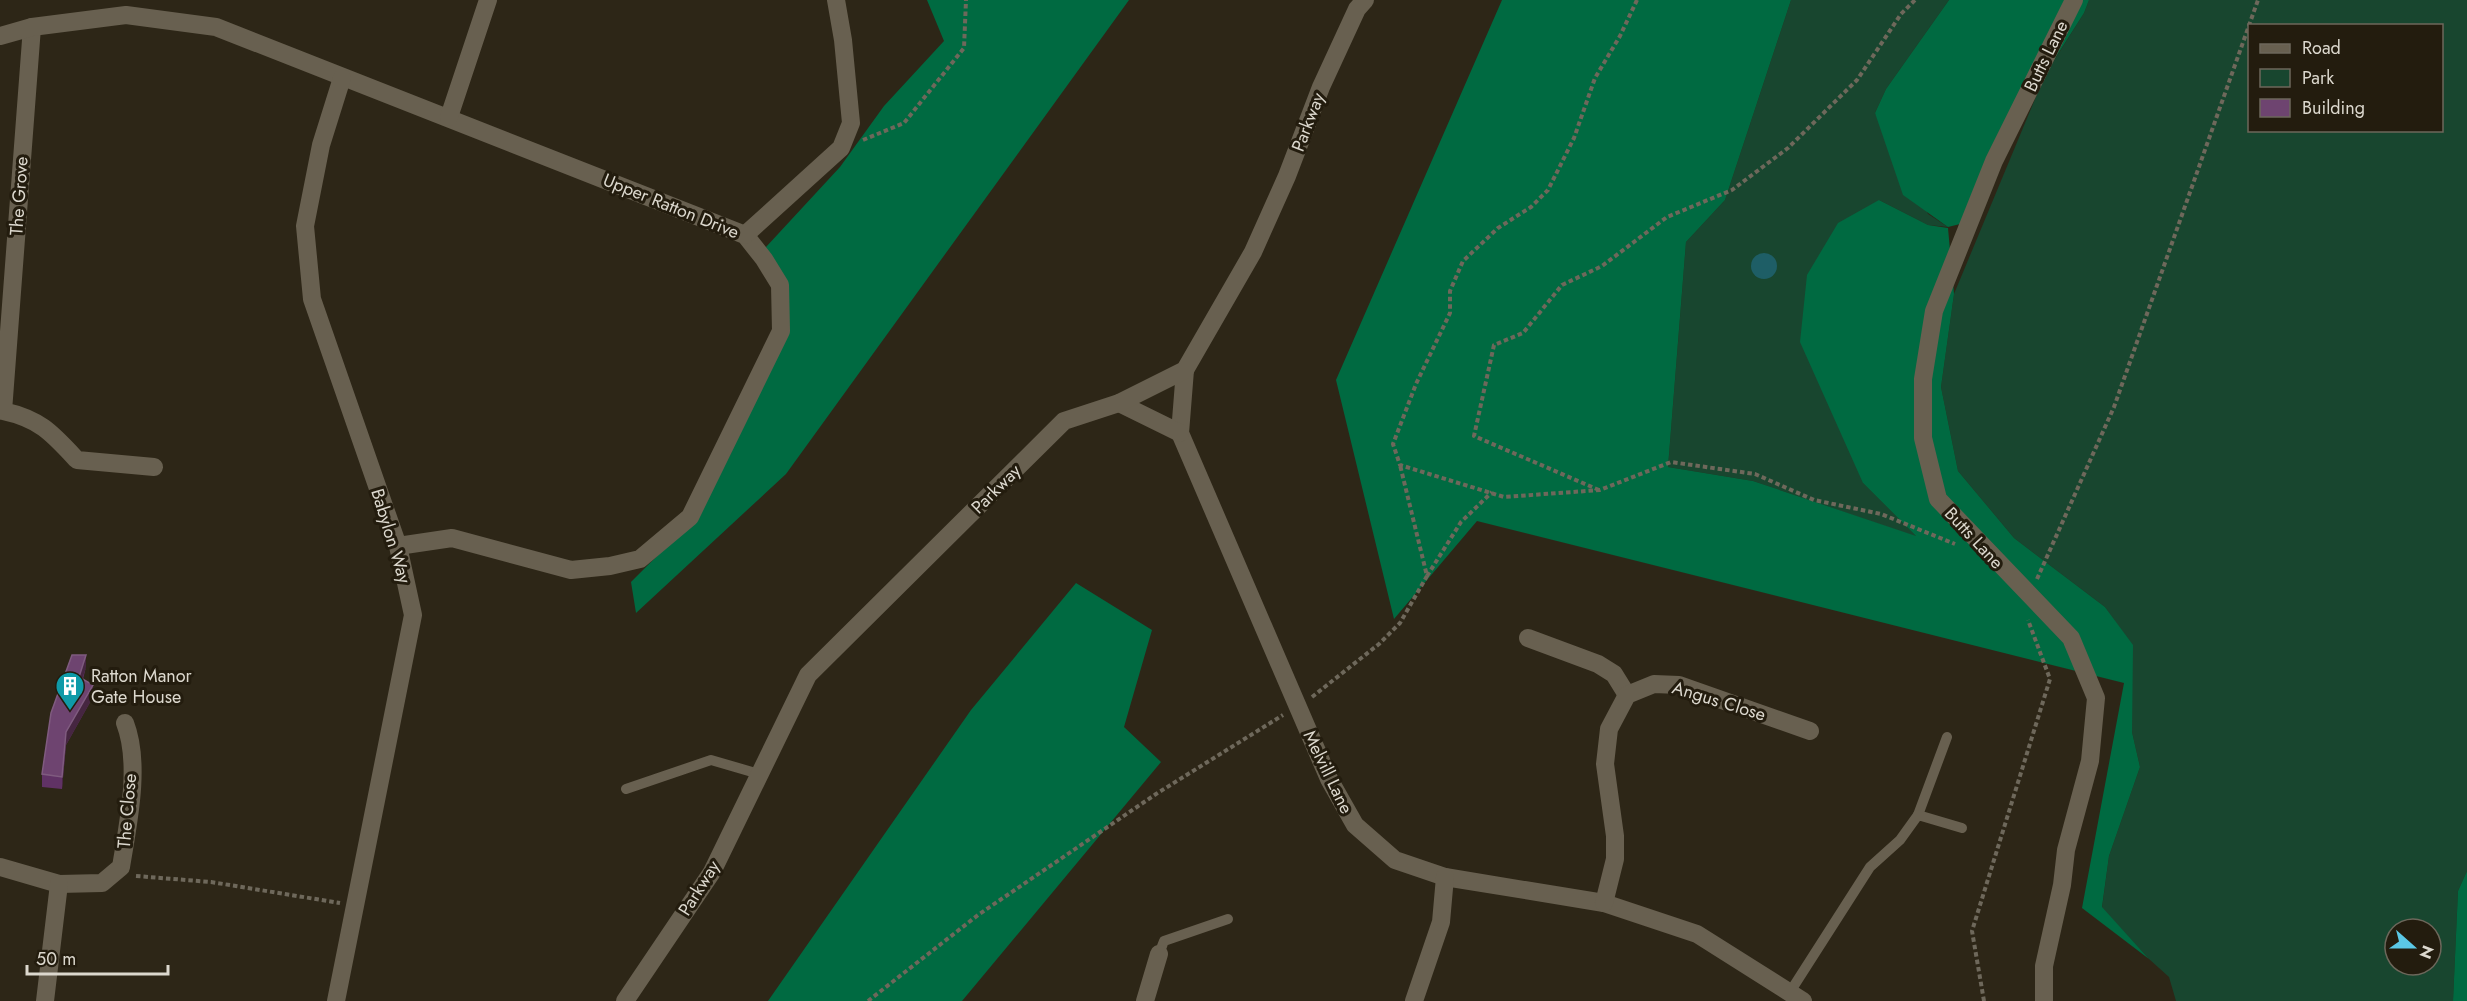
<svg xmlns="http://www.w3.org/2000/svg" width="2467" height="1001" viewBox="0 0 2467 1001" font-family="Jost,sans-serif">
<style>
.green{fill:#18462f;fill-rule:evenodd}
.forest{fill:#006a41}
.water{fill:#1e5e66}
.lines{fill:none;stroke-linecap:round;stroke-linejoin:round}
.path{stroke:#6e685b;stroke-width:4;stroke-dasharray:4.5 3;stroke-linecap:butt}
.lane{stroke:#686050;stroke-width:10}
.street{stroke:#686050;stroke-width:18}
.wall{fill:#603265}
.shaded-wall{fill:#462641}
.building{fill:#6e4470;stroke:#7f5b7f;stroke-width:1.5}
.labels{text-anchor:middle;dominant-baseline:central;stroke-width:6;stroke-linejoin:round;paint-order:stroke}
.street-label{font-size:18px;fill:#dcd8ce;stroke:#231c0e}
.poi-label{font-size:18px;fill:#dcd8ce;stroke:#231c0e;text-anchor:start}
</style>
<rect width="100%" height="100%" fill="#2d2617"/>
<g class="green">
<polygon points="1791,0 1949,0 1886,89 1875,113 1928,214 1948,227 1928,225 1879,200 1863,483 1917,537 1753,481 1668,467 1686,242 1725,200"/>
<path d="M2089 0H2467V871L2458 891 2453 1001H2176L2169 977 2149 959 2102 908 2109 856 2140 767 2132 732V645L2105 607 2014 538 1958 471 1941 387 1954 294 2045 75 2084 13ZM2250 26H2442V130H2250ZM2395 929H2431V965H2395Z"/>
</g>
<g class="forest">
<polygon points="927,0 1129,0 786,474 636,613 631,582 694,519 731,453 782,310 766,247 840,167 884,106 944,41"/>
<polygon points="1502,0 1791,0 1725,200 1686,242 1668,467 1753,481 1916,536 1863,483 1800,342 1807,275 1838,223 1879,200 1928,225 1948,228 1954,294 1941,387 1958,471 2014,538 2105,607 2133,645 2132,732 2140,767 2109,856 2102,907 2149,959 2082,908 2124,683 1477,521 1394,619 1336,380"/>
<polygon points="1949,0 2089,0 2084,13 2016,120 1960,224 1948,227 1903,195 1875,113 1886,89"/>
<polygon points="1076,583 1152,630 1124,727 1161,762 962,1001 768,1001 971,710"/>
<polygon points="2467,871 2467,1001 2453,1001 2458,891"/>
</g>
<circle class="water" cx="1764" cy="266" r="13"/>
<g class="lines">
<g class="path">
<polyline points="1637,0 1620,36 1595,78 1574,138 1548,190 1531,207 1498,228 1463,261 1450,291 1450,313 1416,384 1393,444 1400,465 1504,497 1600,490 1671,462 1755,474 1814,500 1881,514 1955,544"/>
<polyline points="863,140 904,123 964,48 966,0"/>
<polyline points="1599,490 1474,436 1494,345 1523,333 1562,285 1602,266 1667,217 1732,190 1788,148 1857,80 1901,14 1915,0"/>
<polyline points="1427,576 1461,522 1492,492"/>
<polyline points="2037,579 2114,407 2258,0"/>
<polyline points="1312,697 1379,644 1400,623 1427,576 1400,465"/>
<polyline points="136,876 211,882 340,903"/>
<polyline points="868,1001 978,915 1156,794 1283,715"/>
<polyline points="1984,1001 1972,931 2050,679 2028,620"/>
</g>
<g class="lane">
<polyline points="626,789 711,760 759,774"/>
<polyline points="1918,815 1947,737"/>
<polyline points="1159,954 1164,941 1228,919"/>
<polyline points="1790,992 1870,867 1900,840 1918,815 1962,828"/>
</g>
<g class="street">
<path d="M32 27 3 411C40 419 52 433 77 460L154 467"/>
<polyline points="0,36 32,27 126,15 216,27 745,235 764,259 780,285 781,331 690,517 640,559 610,566 571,570 452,538 398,546"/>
<polyline points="449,117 488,0"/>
<polyline points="745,235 841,148 851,123 843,40 836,0"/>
<polyline points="1185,370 1180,433 1329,779 1355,825 1395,860 1445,877 1604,903 1697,934 1803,1001"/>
<polyline points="1119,403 1180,433"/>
<polyline points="1528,638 1598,664 1614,674 1627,695"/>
<path d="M0 867 59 884 102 883 121 867C128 824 141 764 125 723"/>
<polyline points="1604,903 1615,859 1615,836 1605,764 1609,729 1627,695 1654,684 1679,685 1810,731"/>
<polyline points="45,1001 59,884"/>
<polyline points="336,1001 413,615 398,546 312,299 305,226 321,145 342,78"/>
<polyline points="625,1001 712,872 808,675 1064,421 1119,403 1185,370 1253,252 1287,176 1321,87 1357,9 1365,0"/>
<polyline points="1145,1001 1159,954"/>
<polyline points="1414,1001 1441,922 1445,877"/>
<polyline points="2044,1001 2044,966 2062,885 2066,850 2090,761 2096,698 2071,638 1938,499 1923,438 1923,379 1934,311 1994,161 2074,0"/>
</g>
</g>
<polygon class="wall" points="86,667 83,679 93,697 66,745 62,789 42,787 42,774"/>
<g class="shaded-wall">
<polygon points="86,655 86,667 79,689 79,677"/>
<polygon points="93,685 93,697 66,745 62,789 62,777 66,732"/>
</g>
<polygon class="building" points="72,655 86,655 79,677 93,685 66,732 62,777 42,774 51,713"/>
<defs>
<g id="building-pin" transform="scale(1.5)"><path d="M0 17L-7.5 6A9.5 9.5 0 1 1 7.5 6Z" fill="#0f9aa8" stroke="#231c0e"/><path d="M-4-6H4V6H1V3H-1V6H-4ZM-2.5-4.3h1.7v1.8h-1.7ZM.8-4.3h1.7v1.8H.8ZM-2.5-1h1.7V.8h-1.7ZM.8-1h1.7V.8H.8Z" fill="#fff"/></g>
</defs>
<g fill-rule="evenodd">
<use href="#building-pin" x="70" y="686"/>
</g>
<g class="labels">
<g class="street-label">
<text transform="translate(2046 56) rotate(-64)">Butts Lane</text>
<text transform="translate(1308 122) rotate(-69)">Parkway</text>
<text transform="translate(19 196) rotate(-86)">The Grove</text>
<text transform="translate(671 206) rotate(22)">Upper Ratton Drive</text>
<text transform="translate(996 489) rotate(-45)">Parkway</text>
<text transform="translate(391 536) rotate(73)">Babylon Way</text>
<text transform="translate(1974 538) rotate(47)">Butts Lane</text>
<text transform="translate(1719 701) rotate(17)">Angus Close</text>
<text transform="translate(1328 772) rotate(64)">Melvill Lane</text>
<text transform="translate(127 811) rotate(-85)">The Close</text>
<text transform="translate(699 888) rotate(-58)">Parkway</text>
</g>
<g class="poi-label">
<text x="91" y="676">Ratton Manor<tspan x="91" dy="21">Gate House</tspan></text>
</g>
</g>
<rect x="2248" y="24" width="195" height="108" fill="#231c0e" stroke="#6d675b" stroke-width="1.5"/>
<rect x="2260" y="44" width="30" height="9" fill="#686050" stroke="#6d675b" stroke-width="1.5"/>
<text x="2302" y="54" font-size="18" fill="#dcd8ce">Road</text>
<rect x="2260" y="69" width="30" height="18" fill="#18462f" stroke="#6d675b" stroke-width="1.5"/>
<text x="2302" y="84" font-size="18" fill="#dcd8ce">Park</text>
<rect x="2260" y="99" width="30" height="18" fill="#6e4470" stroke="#6d675b" stroke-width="1.5"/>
<text x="2302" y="114" font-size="18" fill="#dcd8ce">Building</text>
<g transform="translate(2413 947) rotate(111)"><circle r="28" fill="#231c0e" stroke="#6d675b" stroke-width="1.5"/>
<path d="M0-4.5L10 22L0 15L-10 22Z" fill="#5bc8e6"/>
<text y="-9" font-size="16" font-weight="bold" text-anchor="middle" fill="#dcd8ce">N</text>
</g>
<path d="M27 965v9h141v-9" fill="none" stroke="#dcd8ce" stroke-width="3"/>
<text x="36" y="965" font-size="18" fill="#dcd8ce" stroke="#231c0e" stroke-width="4.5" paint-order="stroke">50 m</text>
</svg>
